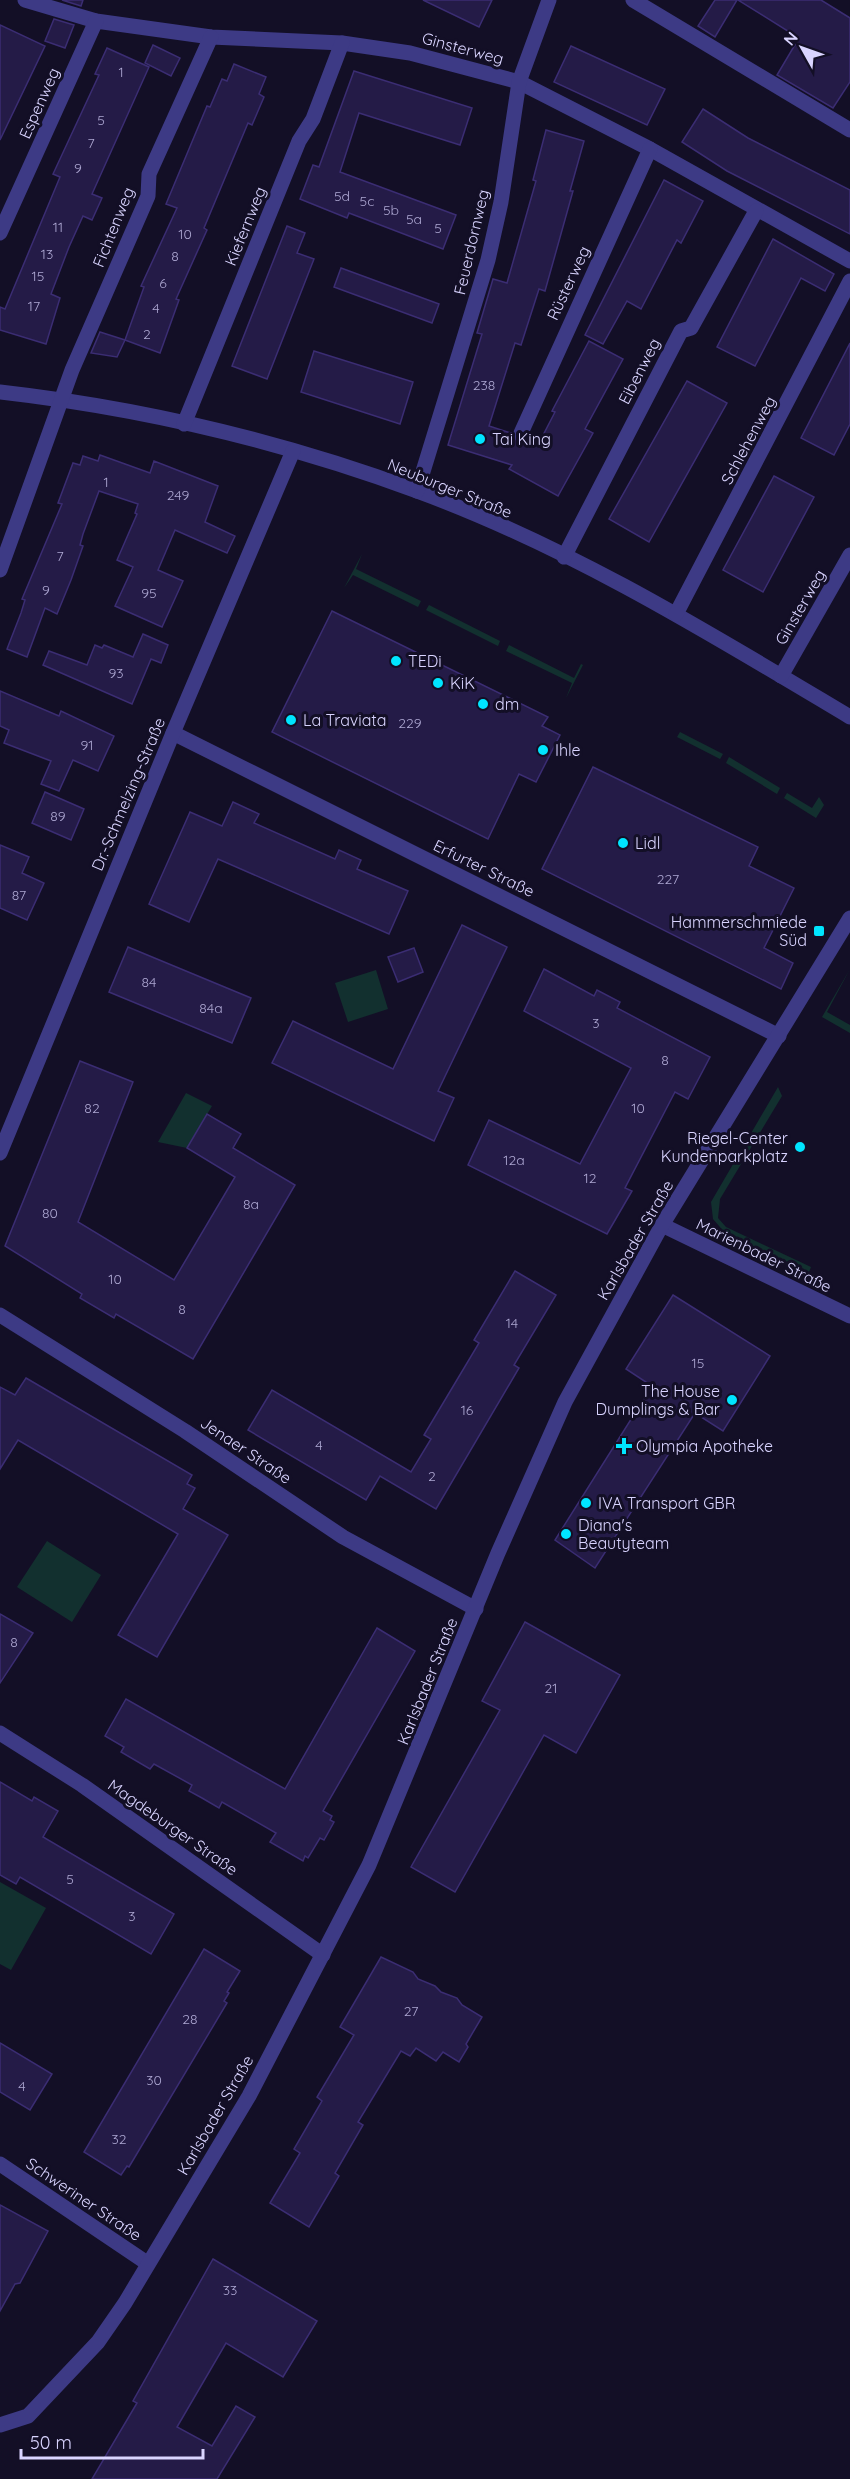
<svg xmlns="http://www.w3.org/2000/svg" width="850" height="2479" viewBox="0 0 850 2479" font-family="Quicksand,sans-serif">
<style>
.green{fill:#12302f}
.building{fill:#241b47;stroke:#3b2d73;stroke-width:1.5}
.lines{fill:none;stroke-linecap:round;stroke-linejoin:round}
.minor{stroke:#3d3a85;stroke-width:15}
.poi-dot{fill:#00e5ff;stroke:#130f26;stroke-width:2}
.labels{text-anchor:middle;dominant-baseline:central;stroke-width:6;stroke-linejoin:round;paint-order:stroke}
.number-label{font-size:14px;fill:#aca6d1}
.street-label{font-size:16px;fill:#d9d4ff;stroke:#130f26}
.poi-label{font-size:16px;fill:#d9d4ff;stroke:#130f26;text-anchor:start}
</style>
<rect width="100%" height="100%" fill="#130f26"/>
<g class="green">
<polygon points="362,554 356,569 421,601 418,607 353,575 344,588"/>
<polygon points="429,605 500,641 498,646 426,610"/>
<polygon points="509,645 574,678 581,664 583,665 566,698 572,683 506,651"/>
<polygon points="680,732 723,754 720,759 677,737"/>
<polygon points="729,757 780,788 777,794 726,763"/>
<polygon points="787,793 812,808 819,797 824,805 816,818 784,798"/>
<polygon points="850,969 827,1012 850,1025 850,1033 822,1017"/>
<polygon points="376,970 388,1009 348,1022 335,983"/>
<polygon points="778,1087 782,1096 720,1199 718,1218 726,1227 811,1267 809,1272 726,1234 713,1219 711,1202"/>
<polygon points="186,1093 212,1106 187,1148 158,1142"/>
<polygon points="47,1541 101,1575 72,1622 17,1587"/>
<polygon points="0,1882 46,1908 11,1970 0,1964"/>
</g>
<g class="building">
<polygon points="62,0 83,0 81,6"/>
<polygon points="423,0 492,0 479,27"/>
<polygon points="715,0 737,0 715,37 698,26"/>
<polygon points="738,0 821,0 850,18 850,82 833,108 777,75 799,38"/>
<polygon points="54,19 74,25 65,48 45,41"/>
<polygon points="0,25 45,46 0,140"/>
<polygon points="153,45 180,58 171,76 145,63"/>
<polygon points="571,46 665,89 647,125 554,82"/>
<polygon points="107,48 149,67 92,194 102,198 92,220 83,216 69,247 51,294 60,298 46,344 0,330 0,307 5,309 60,177 53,174 99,75 95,74"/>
<polygon points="234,64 266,77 259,94 264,97 252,125 248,123 204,228 207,230 176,299 179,300 160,353 125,340 144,287 141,286 177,208 166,204 207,106 210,107 222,79 227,81"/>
<polygon points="354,71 472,108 460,145 359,113 340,172 456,215 443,249 349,213 347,218 300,199 313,165 319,167"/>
<polygon points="703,109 748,138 850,190 850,234 727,171 682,142"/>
<polygon points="546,130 584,141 570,191 573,191 545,291 539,289 521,345 515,343 489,426 511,433 518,442 523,443 529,438 540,441 555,412 552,411 589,341 623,359 585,429 593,433 558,496 509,469 512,465 448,445 482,334 477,333 493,279 507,283 536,181 533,180"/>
<polygon points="664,180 703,201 681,243 677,240 641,309 627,301 603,344 585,335"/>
<polygon points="287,226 305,233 297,253 314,259 267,379 232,366"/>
<polygon points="773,239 834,274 825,291 801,278 755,366 717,347"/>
<polygon points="341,268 439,304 432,323 334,287"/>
<polygon points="100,332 125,340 117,357 91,353"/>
<polygon points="850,343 850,424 834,455 801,438"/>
<polygon points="314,351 413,382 400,424 301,392"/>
<polygon points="687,381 727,403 649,542 609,519"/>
<polygon points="100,455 150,473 154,461 218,486 205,522 235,536 227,553 175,530 158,570 183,581 162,627 115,606 133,567 117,560 137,514 135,513 138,504 99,491 83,534 80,545 83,546 71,580 57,614 45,608 27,657 7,649 21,613 25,600 22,599 62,504 58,503 73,463 80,465 83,456 98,461"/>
<polygon points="774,476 814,497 763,592 723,570"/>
<polygon points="332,611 548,717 542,726 560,735 536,782 519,774 488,839 272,732"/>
<polygon points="143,634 168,645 161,663 151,659 132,704 43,665 49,651 87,665 95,645 102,648 104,645 133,657"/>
<polygon points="0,691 59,716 61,711 114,736 98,771 73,760 59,791 41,784 51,761 4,743 9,730 0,726"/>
<polygon points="593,767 758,847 749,866 794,888 764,948 793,963 781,989 542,869"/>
<polygon points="45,792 84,809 71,840 32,823"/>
<polygon points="233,802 259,814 254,823 335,859 339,850 361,860 357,869 408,891 389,934 218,859 189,922 149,904 190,812 222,826"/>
<polygon points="0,845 29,857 22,873 44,883 27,920 0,908"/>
<polygon points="462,925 507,947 438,1091 454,1098 434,1141 272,1063 293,1021 393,1069"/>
<polygon points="128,947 251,998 232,1043 109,992"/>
<polygon points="414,948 423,972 398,982 388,957"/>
<polygon points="544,969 594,996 597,990 620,1002 617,1008 710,1057 688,1099 675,1092 625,1188 632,1191 607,1234 468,1165 489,1120 580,1164 631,1068 524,1011"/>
<polygon points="80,1061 133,1082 78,1222 174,1280 235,1177 187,1148 207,1114 241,1134 233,1148 295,1185 193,1359 116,1314 114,1318 80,1298 82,1294 5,1246"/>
<polygon points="515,1271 556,1295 514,1365 519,1368 436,1509 380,1476 366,1500 248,1430 272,1390 411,1472 431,1439 424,1435 479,1343 474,1340"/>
<polygon points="673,1295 770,1356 723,1431 695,1413 595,1568 555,1540 652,1386 626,1369"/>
<polygon points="26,1378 192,1475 187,1484 195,1488 183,1509 228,1535 157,1657 118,1635 178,1534 18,1440 0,1469 0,1387 15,1395"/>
<polygon points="0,1614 33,1633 0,1683"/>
<polygon points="525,1622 620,1675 576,1753 544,1735 455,1892 411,1867 500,1710 482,1701"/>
<polygon points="377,1628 415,1651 323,1811 332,1816 330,1820 334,1822 324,1840 320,1838 308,1858 305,1856 303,1861 270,1842 276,1833 222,1802 219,1808 202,1798 189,1791 192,1785 154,1764 150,1769 121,1752 124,1747 105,1736 126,1699 285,1789"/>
<polygon points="0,1782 32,1801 34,1797 58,1811 43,1837 174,1914 151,1954 20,1877 16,1884 0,1875"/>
<polygon points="204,1949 240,1971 227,1992 229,1993 224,2001 227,2003 129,2167 127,2166 121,2175 84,2152"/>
<polygon points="381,1957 413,1972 418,1979 435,1986 441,1992 457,1998 462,2005 482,2017 466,2044 468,2047 459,2062 443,2052 436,2061 416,2048 410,2056 401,2051 358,2122 363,2125 335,2173 339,2176 309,2227 270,2203 300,2153 294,2149 322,2101 317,2097 354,2035 340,2027"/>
<polygon points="0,2043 52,2074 30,2110 0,2092"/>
<polygon points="0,2205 48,2231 20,2283 15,2284 0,2311"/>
<polygon points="213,2259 317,2321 283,2377 226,2343 177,2427 212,2446 236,2406 255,2417 217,2479 92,2479 137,2403 133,2401"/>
</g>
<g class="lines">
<g class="minor">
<polyline points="25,0 96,21 211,37 342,43 410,53 519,82 650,149 850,261"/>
<polyline points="633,0 850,130"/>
<polyline points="0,233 96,21"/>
<path d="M0 392C141 408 284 442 417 491 570 547 711 634 850 717"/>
<polyline points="184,424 299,141 313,119 342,43"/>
<polyline points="521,433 650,149"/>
<polyline points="417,491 488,260 501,202 519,82 549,0"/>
<polyline points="564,557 681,331 691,328 756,211"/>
<polyline points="0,570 72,370 148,196 149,174 211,37"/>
<polyline points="676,614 850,281"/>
<polyline points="781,676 850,555"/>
<polyline points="173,733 779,1036"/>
<polyline points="0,1153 173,733 293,451"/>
<polyline points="662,1225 850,1316"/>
<polyline points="0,1315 185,1431 343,1537 476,1609"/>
<polyline points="0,1733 82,1785 323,1955"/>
<polyline points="0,2164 147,2263"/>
<polyline points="0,2425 28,2416 98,2342 125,2303 249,2096 369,1865 498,1553 565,1402 662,1225 850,918"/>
</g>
</g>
<g class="poi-dot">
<circle cx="480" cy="439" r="6"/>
<circle cx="396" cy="661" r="6"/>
<circle cx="438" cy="683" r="6"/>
<circle cx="483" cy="704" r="6"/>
<circle cx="291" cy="720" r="6"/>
<circle cx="543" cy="750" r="6"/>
<circle cx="623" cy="843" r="6"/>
<rect x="813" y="925" width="12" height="12" rx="3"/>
<circle cx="800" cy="1147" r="6"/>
<circle cx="732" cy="1400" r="6"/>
<path d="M621 1437h6v6h6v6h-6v6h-6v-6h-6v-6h6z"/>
<circle cx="586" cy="1503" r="6"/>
<circle cx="566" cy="1534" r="6"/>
</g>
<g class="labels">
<g class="number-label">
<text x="121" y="72">1</text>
<text x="101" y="120">5</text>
<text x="91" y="143">7</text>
<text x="78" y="168">9</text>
<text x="342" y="196">5d</text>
<text x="367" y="201">5c</text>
<text x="391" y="210">5b</text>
<text x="414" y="219">5a</text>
<text x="58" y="227">11</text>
<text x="438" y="228">5</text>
<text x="185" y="234">10</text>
<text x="47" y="254">13</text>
<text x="175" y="256">8</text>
<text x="38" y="276">15</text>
<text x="163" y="283">6</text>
<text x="34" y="306">17</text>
<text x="156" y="308">4</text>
<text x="147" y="334">2</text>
<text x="484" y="385">238</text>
<text x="106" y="482">1</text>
<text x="178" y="495">249</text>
<text x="60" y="556">7</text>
<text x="46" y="590">9</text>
<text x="149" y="593">95</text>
<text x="116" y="673">93</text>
<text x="410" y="723">229</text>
<text x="87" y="745">91</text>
<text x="58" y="816">89</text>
<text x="668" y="879">227</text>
<text x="19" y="895">87</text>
<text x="149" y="982">84</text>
<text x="211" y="1008">84a</text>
<text x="596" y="1023">3</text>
<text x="665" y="1060">8</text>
<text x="92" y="1108">82</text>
<text x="638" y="1108">10</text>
<text x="514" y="1160">12a</text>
<text x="590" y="1178">12</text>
<text x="251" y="1204">8a</text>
<text x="50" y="1213">80</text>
<text x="115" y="1279">10</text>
<text x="182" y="1309">8</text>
<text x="512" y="1323">14</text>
<text x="698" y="1363">15</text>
<text x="467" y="1410">16</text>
<text x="319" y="1445">4</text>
<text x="432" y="1476">2</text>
<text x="14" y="1642">8</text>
<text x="551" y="1688">21</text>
<text x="70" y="1879">5</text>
<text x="132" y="1916">3</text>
<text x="411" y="2011">27</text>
<text x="190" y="2019">28</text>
<text x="154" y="2080">30</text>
<text x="22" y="2086">4</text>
<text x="119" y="2139">32</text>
<text x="230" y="2290">33</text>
</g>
<g class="street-label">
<text transform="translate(463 48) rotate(15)">Ginsterweg</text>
<text transform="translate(39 103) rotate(-66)">Espenweg</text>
<text transform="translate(245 226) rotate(-68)">Kiefernweg</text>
<text transform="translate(113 227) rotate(-68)">Fichtenweg</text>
<text transform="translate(471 242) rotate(-77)">Feuerdornweg</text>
<text transform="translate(568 283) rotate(-65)">Rüsterweg</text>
<text transform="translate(639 371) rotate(-63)">Eibenweg</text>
<text transform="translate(748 440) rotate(-62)">Schlehenweg</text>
<text transform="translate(450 488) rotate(22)">Neuburger Straße</text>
<text transform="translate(800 607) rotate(-60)">Ginsterweg</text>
<text transform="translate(128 794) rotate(-67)">Dr.-Schmelzing-Straße</text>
<text transform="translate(484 868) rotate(26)">Erfurter Straße</text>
<text transform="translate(635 1240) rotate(-60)">Karlsbader Straße</text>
<text transform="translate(764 1255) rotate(26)">Marienbader Straße</text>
<text transform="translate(246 1450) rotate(34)">Jenaer Straße</text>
<text transform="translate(427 1681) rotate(-68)">Karlsbader Straße</text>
<text transform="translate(173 1827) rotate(35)">Magdeburger Straße</text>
<text transform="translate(215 2115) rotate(-60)">Karlsbader Straße</text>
<text transform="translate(84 2199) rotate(34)">Schweriner Straße</text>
</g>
<g class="poi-label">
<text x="492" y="439">Tai King</text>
<text x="408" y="661">TEDi</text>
<text x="450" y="683">KiK</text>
<text x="495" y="704">dm</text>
<text x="303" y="720">La Traviata</text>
<text x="555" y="750">Ihle</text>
<text x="635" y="843">Lidl</text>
<text x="807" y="922" text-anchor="end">Hammerschmiede<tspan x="807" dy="18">Süd</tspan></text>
<text x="788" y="1138" text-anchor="end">Riegel-Center<tspan x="788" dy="18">Kundenparkplatz</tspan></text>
<text x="720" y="1391" text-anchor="end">The House<tspan x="720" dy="18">Dumplings &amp; Bar</tspan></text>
<text x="636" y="1446">Olympia Apotheke</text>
<text x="598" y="1503">IVA Transport GBR</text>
<text x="578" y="1525">Diana's<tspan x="578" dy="18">Beautyteam</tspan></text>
</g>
</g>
<g transform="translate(802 48) rotate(310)" stroke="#130f26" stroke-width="4.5" paint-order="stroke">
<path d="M0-4.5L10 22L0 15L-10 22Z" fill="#d9d4ff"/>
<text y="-9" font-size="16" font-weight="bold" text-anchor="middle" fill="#d9d4ff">N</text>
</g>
<path d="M21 2449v9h182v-9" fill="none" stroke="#d9d4ff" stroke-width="3"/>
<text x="30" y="2449" font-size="18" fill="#d9d4ff" stroke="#130f26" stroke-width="4.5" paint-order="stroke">50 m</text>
</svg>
